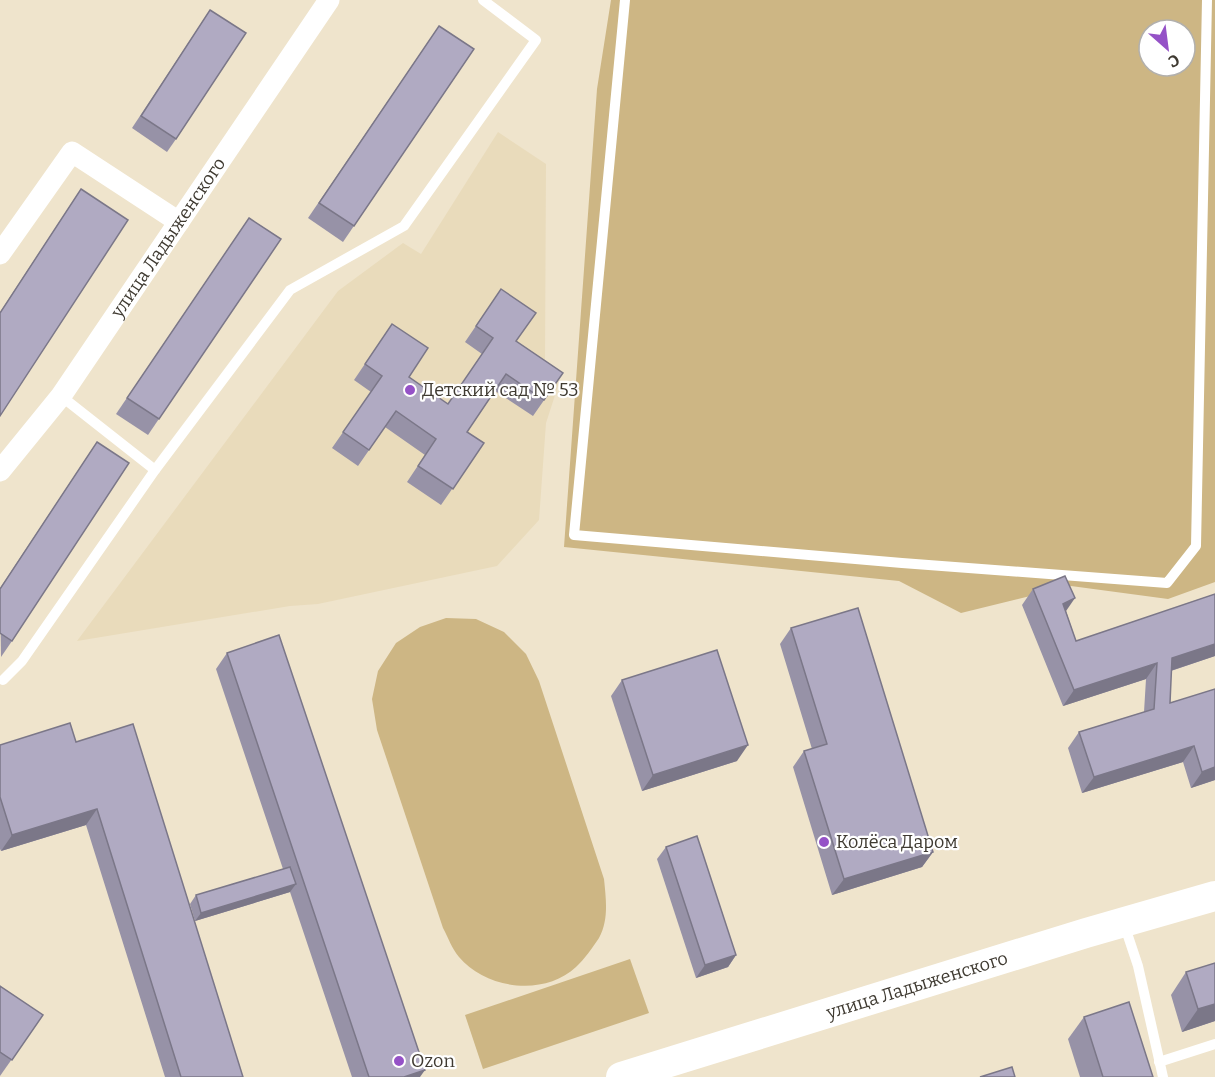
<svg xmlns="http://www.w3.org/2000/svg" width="1215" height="1077" viewBox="0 0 1215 1077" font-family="Bitter,serif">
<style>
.built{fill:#e9dbbb}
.green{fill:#cdb684;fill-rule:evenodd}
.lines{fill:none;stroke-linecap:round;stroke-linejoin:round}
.lane{stroke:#fff;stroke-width:10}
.street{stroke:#fff;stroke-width:21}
.secondary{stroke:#fff;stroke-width:30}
.wall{fill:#9792a7}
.shaded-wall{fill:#7b7788}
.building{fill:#b0aac2;stroke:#7b7788;stroke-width:1.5}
.poi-dot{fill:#9552c7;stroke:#fff;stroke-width:2}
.labels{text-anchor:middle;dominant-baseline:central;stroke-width:4.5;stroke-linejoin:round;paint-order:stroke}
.street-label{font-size:18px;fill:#3f3a31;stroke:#fff}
.poi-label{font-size:18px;fill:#3f3a31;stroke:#fff;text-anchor:start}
</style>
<rect width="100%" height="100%" fill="#efe4cc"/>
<polygon class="built" points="498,132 546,164 545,362 559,383 546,423 539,520 497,566 318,604 290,606 77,641 338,291 403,243 421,254"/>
<g class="green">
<path d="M611 0H1215V582L1168 599 1071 586 961 613 899 581 564 547 597 89ZM1149 30H1185V66H1149Z"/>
<path d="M446 618 476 619 504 632 526 654 539 681 604 879C606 899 609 920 599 938 593 947 584 960 576 967 544 997 486 989 459 957 452 949 448 937 443 928L377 730 372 699 378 671 396 643 420 627Z"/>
<polygon points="630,959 649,1013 483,1069 465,1015"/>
</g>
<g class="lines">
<g class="lane">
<polyline points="625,0 574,535 902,563 1167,583 1196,546 1207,0"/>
<polyline points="61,396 155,470 290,290 404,226 536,40 483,0"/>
<polyline points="3,680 22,661 155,470"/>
<polyline points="1124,924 1138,966 1163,1077"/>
<polyline points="1159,1062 1215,1044"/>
</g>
<g class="street">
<polyline points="0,254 72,152 179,222"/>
<path id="s1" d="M0 471 61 396 329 0"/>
</g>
<path class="secondary" id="s2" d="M621 1077 1086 933 1215 896"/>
</g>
<g class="wall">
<polygon points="210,10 176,139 167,152 132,128"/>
<polygon points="439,26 474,49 343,242 308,218"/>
<polygon points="81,189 0,416 0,312"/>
<polygon points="249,218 281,239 148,435 116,414"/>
<polygon points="501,289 516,341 563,373 533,416 495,391 467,432 484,443 441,505 407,482 425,455 385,427 358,466 332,448 371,392 354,380 392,324 409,377 448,404 482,354 465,342"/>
<polygon points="97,442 12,641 1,657 0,588"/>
<polygon points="1033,589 1066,611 1076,641 1215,594 1215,656 1171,671 1170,703 1215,689 1215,780 1191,788 1183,762 1082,793 1068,748 1079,732 1144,712 1146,679 1063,706 1022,605"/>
<polygon points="791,628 933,852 922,867 832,895 793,767 804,751 812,749 780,644"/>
<polygon points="227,653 420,1077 352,1077 290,892 195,921 190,904 196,895 283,869 216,669"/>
<polygon points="622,680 737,761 642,791 611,696"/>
<polygon points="76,742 243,1077 165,1077 86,825 1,851 0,849 0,745"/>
<polygon points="666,847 736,955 728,967 696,978 657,859"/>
<polygon points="1186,972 1215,1021 1182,1032 1171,995"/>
<polygon points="0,986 43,1015 0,1076"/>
<polygon points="1084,1017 1153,1077 1080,1077 1068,1039"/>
</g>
<g class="shaded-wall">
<polygon points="1075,598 1064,614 1063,604"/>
<polygon points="1215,644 1215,656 1161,674 1172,658"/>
<polygon points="1157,663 1146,679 1063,706 1074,690"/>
<polygon points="748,745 737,761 642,791 653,775"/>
<polygon points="1194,746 1183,762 1082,793 1094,777"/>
<polygon points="1215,767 1215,780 1191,788 1202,772"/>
<polygon points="97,809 86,825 1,851 12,835"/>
<polygon points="933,852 922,867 832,895 844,879"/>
<polygon points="296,884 290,892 195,921 201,913"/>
<polygon points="736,955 728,967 696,978 705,965"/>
<polygon points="1215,1004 1215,1021 1182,1032 1198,1009"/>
<polygon points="425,1070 420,1077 404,1077"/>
</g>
<g class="building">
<polygon points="210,10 246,33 176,139 141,116"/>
<polygon points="439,26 474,49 354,226 319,203"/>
<polygon points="81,189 128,220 0,416 0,313"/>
<polygon points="249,218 281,239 159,419 127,398"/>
<polygon points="501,289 536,313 516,341 563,373 544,400 506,374 467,432 484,443 453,489 418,466 436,439 396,411 369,450 343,432 382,376 365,364 392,324 428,348 409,377 448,404 493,338 476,326"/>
<polygon points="97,442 129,463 12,641 0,633 0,589"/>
<polygon points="1065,576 1075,598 1063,604 1076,641 1215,594 1215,644 1172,658 1170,703 1215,689 1215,767 1202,772 1194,746 1094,777 1079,732 1154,709 1157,663 1074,690 1033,589"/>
<polygon points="858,608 933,852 844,879 804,751 827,744 791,628"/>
<polygon points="279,635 425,1070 404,1077 369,1077 227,653"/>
<polygon points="717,650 748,745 653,775 622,680"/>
<polygon points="70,723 76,742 133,724 243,1077 181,1077 97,809 12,835 0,797 0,745"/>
<polygon points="697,836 736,955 705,965 666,847"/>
<polygon points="290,867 296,884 201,913 196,895"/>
<polygon points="1215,963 1215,1004 1198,1009 1186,972"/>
<polygon points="0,986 43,1015 12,1060 0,1052"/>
<polygon points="1129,1002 1153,1077 1103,1077 1084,1017"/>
<polygon points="1012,1067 1015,1077 980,1077"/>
</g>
<g class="poi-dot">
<circle cx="410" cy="390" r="6"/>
<circle cx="824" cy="842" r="6"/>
<circle cx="399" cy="1061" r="6"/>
</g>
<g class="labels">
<g class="street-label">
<text stroke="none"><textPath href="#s1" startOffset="288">улица Ладыженского</textPath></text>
<text stroke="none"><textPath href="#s2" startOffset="310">улица Ладыженского</textPath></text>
</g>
<g class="poi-label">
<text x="422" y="390">Детский сад № 53</text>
<text x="836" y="842">Колёса Даром</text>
<text x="411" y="1061">Ozon</text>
</g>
</g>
<g transform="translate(1167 48) rotate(152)"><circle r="28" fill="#ffffff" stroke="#b2b0ad" stroke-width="1.5"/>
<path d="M0-4.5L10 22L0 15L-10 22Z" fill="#9552c7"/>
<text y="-9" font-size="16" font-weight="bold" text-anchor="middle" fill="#3f3a31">С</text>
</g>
</svg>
